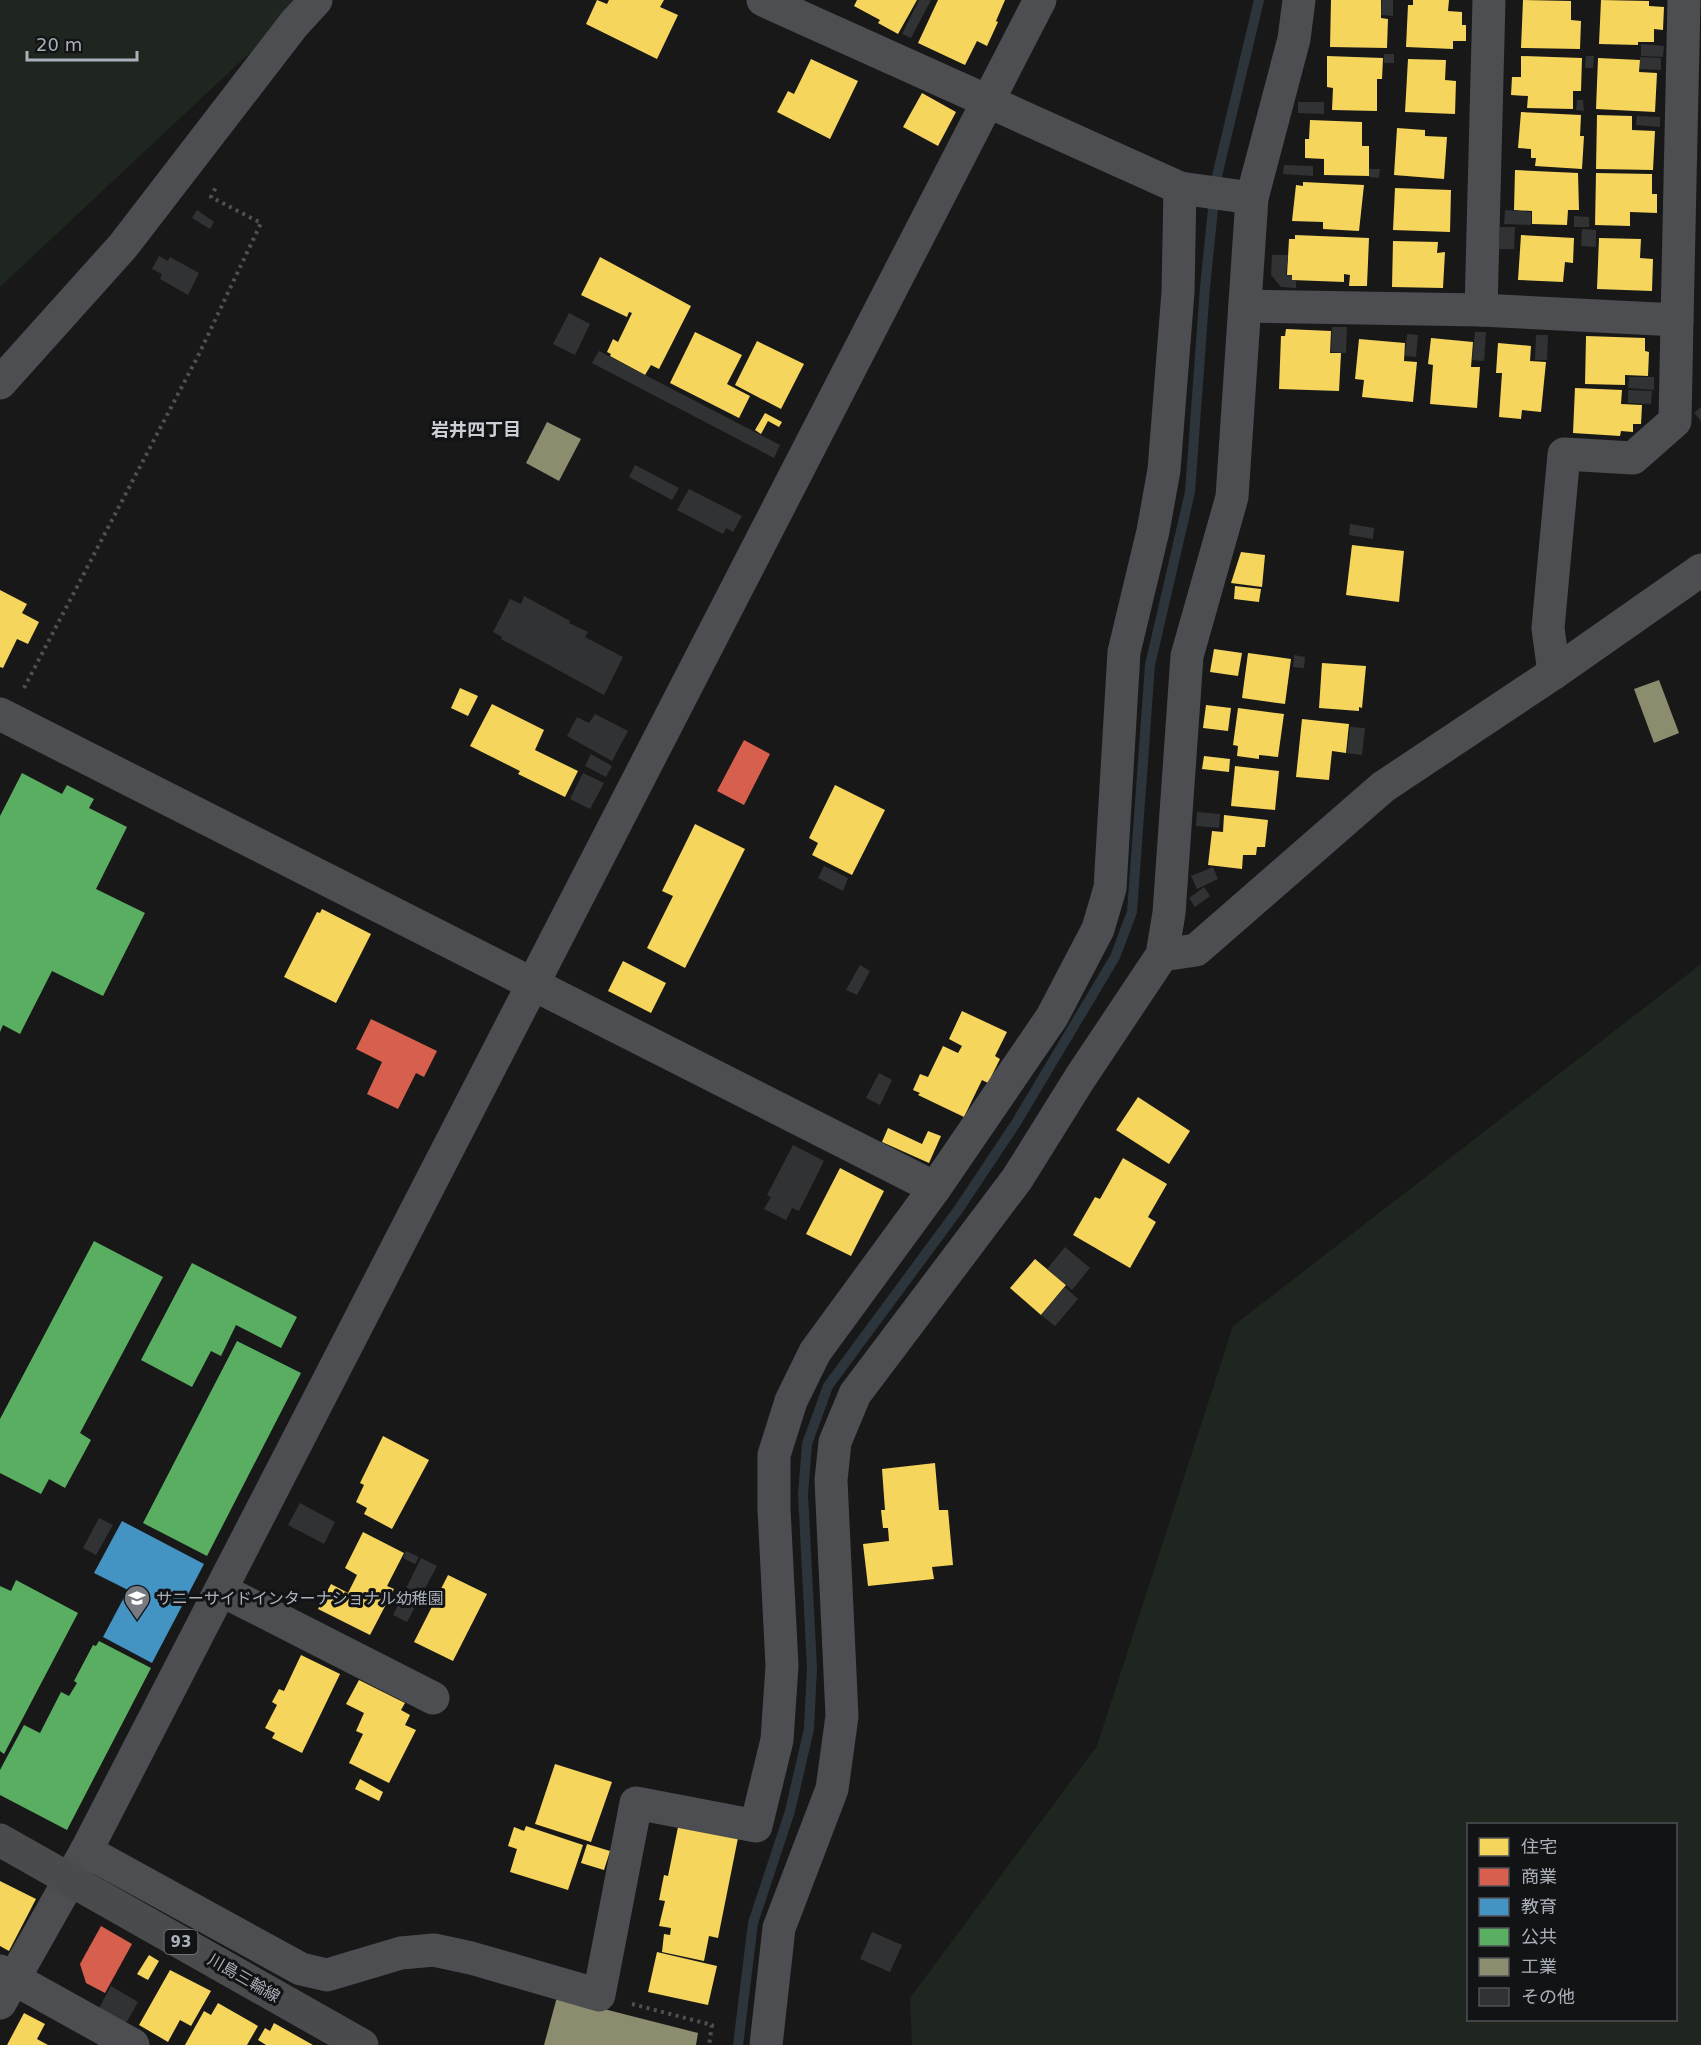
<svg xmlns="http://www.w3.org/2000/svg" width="1701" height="2045" viewBox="0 0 1701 2045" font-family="'DejaVu Sans','Noto Sans JP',sans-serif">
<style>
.green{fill:#1e261f;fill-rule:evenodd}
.homes{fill:#f6d55c}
.shops{fill:#d6604d}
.schools{fill:#4393c3}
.public{fill:#5aae61}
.industry{fill:#8c8c6e}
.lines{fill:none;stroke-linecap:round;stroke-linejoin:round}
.stream{stroke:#2b353b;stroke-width:10}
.building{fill:#313233}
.path{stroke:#4e5053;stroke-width:4;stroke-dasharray:3 4.5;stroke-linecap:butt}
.minor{stroke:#4c4e52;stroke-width:33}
.major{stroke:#4a4b4d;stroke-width:33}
.labels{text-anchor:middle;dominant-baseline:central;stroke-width:6;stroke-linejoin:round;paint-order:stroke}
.shield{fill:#121315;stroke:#7c8188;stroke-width:1.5}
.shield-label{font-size:15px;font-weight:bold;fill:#aab0b9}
.poi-label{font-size:16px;fill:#aab0b9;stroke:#121315;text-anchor:start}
.street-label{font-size:16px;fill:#aab0b9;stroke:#121315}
.neighbourhood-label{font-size:18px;font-weight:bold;fill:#cbcfd5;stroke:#121315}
</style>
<rect width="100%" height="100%" fill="#181819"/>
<g class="green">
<polygon points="0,0 306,0 0,287"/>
<path d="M1701 964V2045H912L910 1998 1097 1746 1233 1326ZM1676 1824V2020H1468V1824Z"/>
</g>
<g class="homes">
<polygon points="597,0 607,4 609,0 664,0 660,7 678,15 657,59 586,24"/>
<polygon points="857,0 917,0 898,34 878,23 880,20 854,6"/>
<polygon points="938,0 1005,0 996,21 998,22 987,46 977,41 965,65 918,43"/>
<polygon points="1331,0 1381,0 1381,18 1388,19 1387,48 1330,47"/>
<polygon points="1413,0 1449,0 1448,11 1462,12 1462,25 1466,25 1466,41 1453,41 1453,49 1406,47 1408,5 1413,5"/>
<polygon points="1523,0 1571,1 1571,20 1581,21 1580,49 1521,48"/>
<polygon points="1601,0 1649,1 1649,6 1664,7 1663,30 1654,29 1654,42 1638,42 1638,45 1599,44"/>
<polygon points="1327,56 1383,58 1382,79 1377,79 1377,111 1332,110 1333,88 1327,87"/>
<polygon points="1521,56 1582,58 1581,91 1573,91 1573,109 1527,108 1528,96 1511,95 1512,77 1521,77"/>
<polygon points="1598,58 1640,60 1639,72 1657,73 1655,112 1596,109"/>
<polygon points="811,59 858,81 830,139 777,112 788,91 794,94"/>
<polygon points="1408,59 1446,60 1445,80 1456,81 1455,114 1405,112"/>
<polygon points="922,93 956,112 938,146 903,127"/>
<polygon points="1521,112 1581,115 1580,136 1584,136 1582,169 1535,166 1536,158 1531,158 1531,149 1518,148"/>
<polygon points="1597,115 1632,116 1632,130 1655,131 1653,170 1596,169"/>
<polygon points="1310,120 1362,122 1362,146 1369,146 1369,176 1324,175 1324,159 1305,158 1305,139 1309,139"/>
<polygon points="1397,128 1425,130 1425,136 1447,137 1444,179 1394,175"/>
<polygon points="1515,170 1578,173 1579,210 1568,210 1567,225 1532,224 1532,211 1514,210"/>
<polygon points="1596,173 1652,174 1652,194 1657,194 1657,213 1630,212 1630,226 1595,225"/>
<polygon points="1303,182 1364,185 1359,231 1323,229 1323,222 1292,221 1296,185 1303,186"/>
<polygon points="1395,188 1451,190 1450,232 1393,230"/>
<polygon points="1295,235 1369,238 1367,286 1349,286 1350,275 1344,274 1344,282 1292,280 1292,275 1287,275 1289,239 1295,239"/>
<polygon points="1521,235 1574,238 1573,263 1565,262 1563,282 1518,280"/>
<polygon points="1599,238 1641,239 1640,258 1653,259 1652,291 1597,289"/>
<polygon points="1393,241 1438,242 1437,253 1445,252 1443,288 1392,287"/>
<polygon points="600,257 691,306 659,369 651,365 645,375 610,356 611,354 607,352 613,339 618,342 632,313 629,312 627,317 581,295"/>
<polygon points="1286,329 1331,331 1330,353 1341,353 1339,391 1279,389 1281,336 1285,336"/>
<polygon points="695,332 742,355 727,384 750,396 739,418 670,383"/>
<polygon points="1586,336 1645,338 1645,351 1649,352 1648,376 1625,375 1625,385 1585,384"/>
<polygon points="1431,338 1473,342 1471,367 1480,367 1477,408 1430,404 1433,365 1428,364"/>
<polygon points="1359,339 1405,343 1404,361 1417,362 1413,402 1362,397 1364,380 1355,379"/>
<polygon points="757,341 804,364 781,409 735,385"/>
<polygon points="1498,343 1531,346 1530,361 1546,362 1541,412 1522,410 1521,419 1499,417 1502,373 1496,373"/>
<polygon points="1575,388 1622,390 1621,404 1642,405 1641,424 1633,424 1633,432 1621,431 1620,436 1573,433"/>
<polygon points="765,413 782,422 779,427 768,421 761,434 755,430"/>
<polygon points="1352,545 1404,551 1399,602 1346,595"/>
<polygon points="1241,552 1265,555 1262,587 1231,583"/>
<polygon points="1235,586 1261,589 1259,602 1234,599"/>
<polygon points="0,590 27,604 22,613 39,622 28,644 17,639 3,668 0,667"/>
<polygon points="1214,649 1242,653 1238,676 1210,672"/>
<polygon points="1248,653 1291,659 1285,704 1242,698"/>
<polygon points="1322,663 1366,666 1362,708 1359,707 1359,711 1319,708"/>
<polygon points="460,688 478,696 468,716 451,708"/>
<polygon points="492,704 544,730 535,750 578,771 565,797 518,774 520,771 470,746"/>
<polygon points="1206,705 1231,708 1228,731 1203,728"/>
<polygon points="1238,708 1284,714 1278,757 1259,755 1259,759 1237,756 1238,746 1233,745"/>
<polygon points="1302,719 1349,724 1346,753 1332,751 1329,780 1296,777"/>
<polygon points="1204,756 1230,759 1229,772 1202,769"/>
<polygon points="1235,766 1279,771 1275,810 1231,806"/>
<polygon points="835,785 885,810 852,875 812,855 818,843 809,838"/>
<polygon points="1224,815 1268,820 1265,847 1257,847 1256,855 1243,855 1242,869 1208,865 1212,831 1223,832"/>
<polygon points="695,824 745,849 685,968 647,948 673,896 662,891"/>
<polygon points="322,909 371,934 336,1003 284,977 317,912 320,913"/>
<polygon points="623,961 666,983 651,1013 608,991"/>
<polygon points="962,1011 1007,1032 995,1056 1000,1059 988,1083 982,1080 964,1117 918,1095 920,1093 913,1090 920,1074 928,1077 943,1046 958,1053 962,1046 949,1039"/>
<polygon points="1138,1097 1190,1131 1169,1164 1116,1130"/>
<polygon points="888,1128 922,1144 928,1131 941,1136 929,1163 882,1142"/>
<polygon points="1123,1158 1167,1184 1148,1217 1156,1222 1130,1268 1073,1235 1095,1197 1100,1199"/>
<polygon points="840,1168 884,1191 851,1256 806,1234"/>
<polygon points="1035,1259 1066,1285 1041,1315 1010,1288"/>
<polygon points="383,1436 429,1460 392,1529 364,1514 367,1508 356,1502 364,1485 360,1483"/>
<polygon points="935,1463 939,1510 948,1510 953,1565 932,1567 934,1579 868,1586 863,1544 889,1541 888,1528 883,1528 881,1510 885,1510 882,1469"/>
<polygon points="363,1532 404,1553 387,1586 394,1589 370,1635 318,1609 331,1584 348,1593 357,1575 345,1568"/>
<polygon points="448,1575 487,1594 453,1661 414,1642"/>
<polygon points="301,1655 340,1674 302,1753 272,1738 275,1733 265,1728 277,1705 272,1702 279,1689 284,1691"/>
<polygon points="359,1680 405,1703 401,1710 410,1715 405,1725 416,1730 389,1783 349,1763 363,1734 356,1731 364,1713 346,1704"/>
<polygon points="555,1764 612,1782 591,1842 535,1824"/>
<polygon points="360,1779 383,1792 379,1801 355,1789"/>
<polygon points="526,1826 583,1845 568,1890 510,1872 517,1849 508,1846 514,1827 524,1831"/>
<polygon points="678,1827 738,1838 718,1938 709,1936 704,1961 662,1952 664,1934 670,1935 671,1928 659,1926 665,1901 659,1900 664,1875 668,1876"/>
<polygon points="587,1844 610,1851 604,1870 581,1863"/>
<polygon points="0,1881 36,1899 9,1951 0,1946"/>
<polygon points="657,1952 717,1966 708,2005 648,1992"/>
<polygon points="149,1955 159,1961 148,1980 137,1974"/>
<polygon points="170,1970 211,1991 191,2026 180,2020 168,2042 139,2025"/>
<polygon points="218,2003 258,2026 247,2045 185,2045 204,2011 211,2015"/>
<polygon points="24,2013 45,2024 37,2039 48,2045 7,2045"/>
<polygon points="274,2023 313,2045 266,2045 258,2040 265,2028 270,2031"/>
</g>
<g class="shops">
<polygon points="744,740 770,754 744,805 717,791"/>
<polygon points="371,1019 437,1051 424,1077 416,1073 398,1109 367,1094 382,1062 356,1049"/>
<polygon points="101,1926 132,1944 105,1993 86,1983 80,1964"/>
</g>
<polygon class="schools" points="122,1521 204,1564 152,1663 103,1637 128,1590 94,1573"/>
<g class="public">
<polygon points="22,773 62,794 67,785 94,799 89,808 127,827 96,889 145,913 103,996 52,971 20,1034 3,1025 0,1032 0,816"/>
<polygon points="94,1241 163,1277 80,1433 91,1440 65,1488 49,1479 41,1494 0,1473 0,1419"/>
<polygon points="192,1263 297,1317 281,1348 236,1325 221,1356 211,1351 192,1387 141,1360"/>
<polygon points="237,1341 301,1373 207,1556 143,1523"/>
<polygon points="16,1580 78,1613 4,1754 0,1751 0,1586 11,1591"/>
<polygon points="99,1641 151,1668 67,1830 0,1795 0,1770 24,1725 40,1733 61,1692 69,1696 77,1683 74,1681 93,1645 96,1646"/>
</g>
<g class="industry">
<polygon points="547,422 581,439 559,481 526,463"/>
<polygon points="1659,680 1679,733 1654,743 1634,689"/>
<polygon points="557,1997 698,2033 696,2045 544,2045"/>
</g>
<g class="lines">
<polyline class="stream" points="738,2045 753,1923 790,1811 809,1729 812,1668 803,1494 807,1444 828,1386 958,1210 1016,1123 1115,957 1132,912 1150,665 1190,492 1205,287 1216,180 1259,0"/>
</g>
<g class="building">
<polygon points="919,0 931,0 911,38 902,34"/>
<polygon points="1382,0 1393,0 1393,16 1381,15"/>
<polygon points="1641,44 1664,46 1663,57 1641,56"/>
<rect x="1384" y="54" width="10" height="9"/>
<polygon points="1586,56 1594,56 1593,68 1585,68"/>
<polygon points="1640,57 1661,58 1661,70 1640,69"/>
<polygon points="1577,100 1583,100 1584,111 1576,110"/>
<polygon points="1298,102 1324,102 1324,114 1298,113"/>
<polygon points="1637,116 1660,117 1660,127 1636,125"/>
<polygon points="1284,165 1313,166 1313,176 1283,174"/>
<polygon points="1369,169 1380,169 1379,178 1369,177"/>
<polygon points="197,210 214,222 210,229 192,218"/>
<polygon points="1505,210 1531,212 1531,225 1504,224"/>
<polygon points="1574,216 1589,217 1589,227 1574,227"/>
<polygon points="1500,227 1515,227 1514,249 1499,249"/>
<polygon points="1582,229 1596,230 1596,247 1581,246"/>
<polygon points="1272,255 1288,255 1286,275 1292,276 1292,280 1296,280 1296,288 1281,287 1271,275"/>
<polygon points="159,256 168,261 170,257 199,273 188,295 160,279 162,274 152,269"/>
<polygon points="569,313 590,324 575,355 553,344"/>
<polygon points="1332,327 1347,327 1346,353 1331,352"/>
<polygon points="1475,332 1486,332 1484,361 1472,360"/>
<polygon points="1407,334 1418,335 1416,357 1405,356"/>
<polygon points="1536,335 1548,335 1547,360 1535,360"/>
<polygon points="599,351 780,445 774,458 592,363"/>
<polygon points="1629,377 1654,377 1654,390 1628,388"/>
<polygon points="1628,390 1652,391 1651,404 1628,403"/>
<polygon points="1701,407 1701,421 1694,413"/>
<polygon points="635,465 679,488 672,500 629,477"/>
<polygon points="689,489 742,516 733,532 726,528 723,534 677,510"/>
<polygon points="1350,524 1374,528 1373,539 1349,535"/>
<polygon points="524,596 570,621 569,623 588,632 585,637 623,657 604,695 501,639 502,637 493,632 510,599 521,604"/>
<polygon points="1294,655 1305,657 1304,668 1293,667"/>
<polygon points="595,714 628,731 612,761 567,736 577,717 589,723"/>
<polygon points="1350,727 1365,728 1362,755 1347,753"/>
<polygon points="591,754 612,766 606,777 585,766"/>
<polygon points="583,773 604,783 590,809 570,799"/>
<polygon points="1197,812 1220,814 1219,828 1196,826"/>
<polygon points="824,866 848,878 843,891 818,878"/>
<polygon points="1213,867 1218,879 1197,889 1191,876"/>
<polygon points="1204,887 1210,896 1195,907 1189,898"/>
<polygon points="860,965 870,971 857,995 846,990"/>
<polygon points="879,1073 892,1080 880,1105 866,1098"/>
<polygon points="793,1145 824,1161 799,1211 792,1208 786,1220 764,1209 771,1197 767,1195"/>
<polygon points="1065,1247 1090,1268 1072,1290 1047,1269"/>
<polygon points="1065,1287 1078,1299 1055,1326 1041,1315"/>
<polygon points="300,1503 335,1522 324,1544 288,1525"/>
<polygon points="99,1518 113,1525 96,1555 83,1548"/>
<polygon points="406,1551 419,1557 415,1564 403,1558"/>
<polygon points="421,1558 437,1566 407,1622 393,1615"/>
<polygon points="872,1932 902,1945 890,1972 860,1959"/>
<polygon points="111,1986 138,2002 125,2025 98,2010"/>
</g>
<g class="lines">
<g class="path">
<polyline points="24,688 199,354 261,223 211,197 216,187"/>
<polyline points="632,2004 712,2025 709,2045"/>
</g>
<g class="minor">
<polyline points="763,0 1180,188 1252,198"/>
<polyline points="1245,306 1481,310 1677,320 1684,0"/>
<polyline points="1481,310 1489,0"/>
<polyline points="0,383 123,246 294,24 316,0"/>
<polyline points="1554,673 1548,628 1564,454 1633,458 1675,421 1677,320"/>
<polyline points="0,714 935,1188"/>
<polyline points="1162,955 1196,950 1383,787 1554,673 1701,570"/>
<polyline points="221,1590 433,1698"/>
<polyline points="86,1851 301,1969 327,1975 401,1953 434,1950 471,1958 599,1995 636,1803 756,1826 777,1740 782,1666 774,1509 774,1455 791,1401 815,1352 935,1188 1052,1017 1098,929 1110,888 1124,652 1153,531 1164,470 1178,292 1180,188"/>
<polyline points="0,1971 133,2045"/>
<polyline points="0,2003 86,1851 1040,0"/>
<polyline points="766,2045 779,1928 832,1789 842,1716 831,1480 835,1442 855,1394 1017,1179 1080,1078 1162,955 1169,913 1187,656 1232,497 1252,198 1294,39 1299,0"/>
</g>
<polyline class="major" points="0,1840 362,2045"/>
</g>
<defs>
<g id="school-pin" transform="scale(1.35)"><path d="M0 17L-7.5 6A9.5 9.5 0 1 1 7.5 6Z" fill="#777b81" stroke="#121315"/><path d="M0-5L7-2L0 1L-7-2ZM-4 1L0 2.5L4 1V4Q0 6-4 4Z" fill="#fff"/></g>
</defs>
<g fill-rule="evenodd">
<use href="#school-pin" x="137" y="1598"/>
</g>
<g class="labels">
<rect class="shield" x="164.5" y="1930" width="33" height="24" rx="4.5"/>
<g class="shield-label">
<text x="181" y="1942">93</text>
</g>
<g class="poi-label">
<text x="156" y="1598">サニーサイドインターナショナル幼稚園</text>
</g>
<g class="street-label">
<text transform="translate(244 1978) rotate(30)">川島三輪線</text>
</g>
<g class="neighbourhood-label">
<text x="476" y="429">岩井四丁目</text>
</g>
</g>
<rect x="1467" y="1823" width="210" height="198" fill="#121315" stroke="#4f5257" stroke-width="1.5"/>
<rect x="1479" y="1838" width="30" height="18" fill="#f6d55c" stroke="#4f5257" stroke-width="1.5"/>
<text x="1521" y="1853" font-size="18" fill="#aab0b9">住宅</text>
<rect x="1479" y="1868" width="30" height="18" fill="#d6604d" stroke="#4f5257" stroke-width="1.5"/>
<text x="1521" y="1883" font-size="18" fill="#aab0b9">商業</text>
<rect x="1479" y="1898" width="30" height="18" fill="#4393c3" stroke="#4f5257" stroke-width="1.5"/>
<text x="1521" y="1913" font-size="18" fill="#aab0b9">教育</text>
<rect x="1479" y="1928" width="30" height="18" fill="#5aae61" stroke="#4f5257" stroke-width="1.5"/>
<text x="1521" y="1943" font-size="18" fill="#aab0b9">公共</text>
<rect x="1479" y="1958" width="30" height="18" fill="#8c8c6e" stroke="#4f5257" stroke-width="1.5"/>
<text x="1521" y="1973" font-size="18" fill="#aab0b9">工業</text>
<rect x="1479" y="1988" width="30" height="18" fill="#313233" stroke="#4f5257" stroke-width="1.5"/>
<text x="1521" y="2003" font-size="18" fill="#aab0b9">その他</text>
<path d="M27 51v9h110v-9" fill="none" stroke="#aab0b9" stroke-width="3"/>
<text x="36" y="51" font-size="18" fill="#aab0b9" stroke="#121315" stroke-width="4.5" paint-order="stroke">20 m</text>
</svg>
